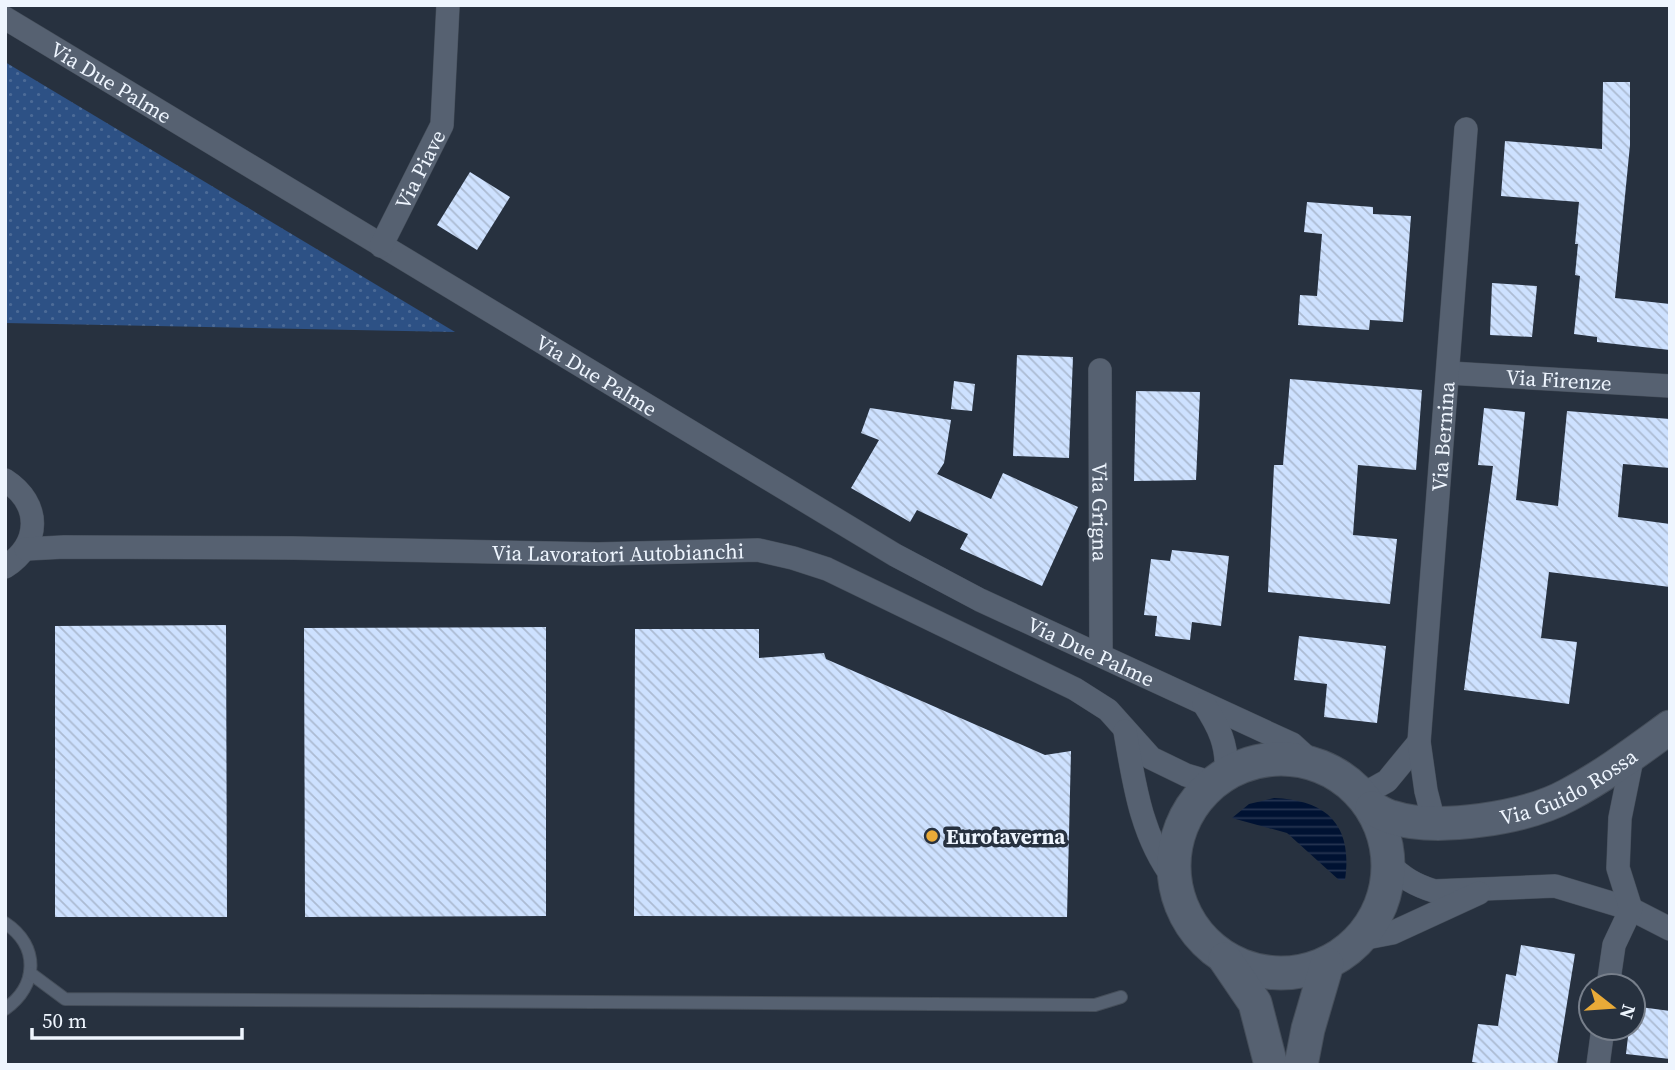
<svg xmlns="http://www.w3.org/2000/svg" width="1675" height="1070" viewBox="0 0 1675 1070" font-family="'Source Serif 4',serif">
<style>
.grass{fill:url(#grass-dots)}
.water{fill:url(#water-rules)}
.building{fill:url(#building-back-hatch)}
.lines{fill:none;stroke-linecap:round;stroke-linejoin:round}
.lane-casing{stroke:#454e5a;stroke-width:14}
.street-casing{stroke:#454e5a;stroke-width:24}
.secondary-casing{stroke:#454e5a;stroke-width:35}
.lane{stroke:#566171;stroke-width:12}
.street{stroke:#566171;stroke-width:23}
.secondary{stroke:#566171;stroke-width:33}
.poi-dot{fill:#e9aa38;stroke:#27313f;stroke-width:2.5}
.labels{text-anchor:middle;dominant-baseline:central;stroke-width:7;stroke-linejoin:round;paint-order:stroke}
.street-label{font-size:21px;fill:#eef5fe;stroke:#27313f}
.poi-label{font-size:21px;font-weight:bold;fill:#eef5fe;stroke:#27313f;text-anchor:start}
</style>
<defs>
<pattern id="grass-dots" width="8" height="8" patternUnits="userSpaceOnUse" patternTransform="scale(1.75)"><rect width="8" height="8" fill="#2d5185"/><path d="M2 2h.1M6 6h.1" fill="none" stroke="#4c6b97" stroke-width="1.8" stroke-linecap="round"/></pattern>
<pattern id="water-rules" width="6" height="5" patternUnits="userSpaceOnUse" patternTransform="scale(1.75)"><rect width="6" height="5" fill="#001232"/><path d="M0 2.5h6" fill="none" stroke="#263551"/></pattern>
<pattern id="building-back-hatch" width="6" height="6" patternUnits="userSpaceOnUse" patternTransform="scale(1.75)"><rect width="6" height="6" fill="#cde1ff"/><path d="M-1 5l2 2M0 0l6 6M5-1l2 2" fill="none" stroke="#acbbd2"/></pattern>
</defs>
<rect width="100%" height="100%" fill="#27313f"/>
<polygon class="grass" points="5,62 455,332 5,323"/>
<path class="water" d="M1274 798C1327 800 1353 825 1345 880H1339L1287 833 1232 818 1249 804Z"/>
<g class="building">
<polygon points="1603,82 1630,82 1630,145 1615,298 1670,304 1670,350 1597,342 1597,337 1574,334 1580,276 1575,275 1578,244 1575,244 1579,202 1501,196 1505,141 1602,149"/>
<polygon points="470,172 510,197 477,250 437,225"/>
<polygon points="1307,202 1373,207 1373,214 1411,216 1403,322 1370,320 1369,330 1298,325 1300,295 1317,296 1322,234 1304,232"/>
<polygon points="1492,283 1537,286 1532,337 1490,335"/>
<polygon points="1017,355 1073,357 1069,458 1013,456"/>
<polygon points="1290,379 1422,390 1416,470 1358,465 1353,535 1397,539 1390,604 1268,592 1274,465 1283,465"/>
<polygon points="954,381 975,384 972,411 951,409"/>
<polygon points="1136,391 1200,392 1196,480 1134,481"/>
<polygon points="870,408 951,420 944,463 937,474 991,499 1003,473 1078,507 1042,586 960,549 968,534 917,510 910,522 851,488 879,440 861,433"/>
<polygon points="1484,408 1525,412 1516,500 1558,506 1567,411 1670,419 1670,468 1623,464 1618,517 1670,524 1670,587 1549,572 1541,638 1577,642 1569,704 1464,690 1493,466 1478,465"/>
<polygon points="1172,550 1229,556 1221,626 1192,622 1190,640 1155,636 1157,616 1144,615 1151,559 1170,561"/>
<polygon points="226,625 227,917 55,917 55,626"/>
<polygon points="546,627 546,916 305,917 304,628"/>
<polygon points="635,629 759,629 759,658 824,653 826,659 1045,755 1071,751 1067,917 634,916"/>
<polygon points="1299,636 1386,646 1377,723 1324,717 1327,684 1294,680"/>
<polygon points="1521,945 1575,954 1557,1065 1490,1065 1472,1062 1478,1024 1498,1026 1506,974 1516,976"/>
<polygon points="1633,1006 1670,1011 1670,1059 1626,1054 1629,1028 1633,1028"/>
</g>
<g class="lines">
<g class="lane-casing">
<g id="lane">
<path d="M5 923C40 946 38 986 5 1009"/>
<polyline points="30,973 65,999 1095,1005 1121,997"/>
</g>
</g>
<g class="street-casing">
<g id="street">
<path id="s1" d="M5 18 895 555 980 600 1292 744 1314 764"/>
<path id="s2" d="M381 246 442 125 448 5"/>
<path id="s3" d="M1100 370 1101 654"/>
<path id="s4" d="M1449 373 1670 386"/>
<path d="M5 480C42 504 41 544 5 567"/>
<path id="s5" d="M26 549 64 547 293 548 598 554 758 550 793 558 827 569 1075 689 1108 710 1151 758 1186 775 1213 783"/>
<path d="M1204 704C1219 727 1228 745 1226 773"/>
<path d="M1125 731C1134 783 1141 836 1174 879"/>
<polyline points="1362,795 1387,781 1419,742"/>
<path id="s6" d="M1434 822 1426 791 1419 742 1466 129"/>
<path d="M1389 864C1403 878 1415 885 1434 891L1555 886 1631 909 1670 929"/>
<polyline points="1361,939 1392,933 1479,893"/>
<polyline points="1608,986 1614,945 1631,909 1618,868 1620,818 1633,754"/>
<polyline points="1598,1065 1603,1028"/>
</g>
</g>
<g class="secondary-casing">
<g id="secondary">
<circle cx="1281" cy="866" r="107"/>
<path id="s7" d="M1372 808C1378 811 1384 815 1391 817 1437 832 1526 818 1568 795 1604 776 1637 751 1670 727"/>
<polyline points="1225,959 1255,1003 1271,1065"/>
<polyline points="1301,1065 1308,1029 1327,964"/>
</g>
</g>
<use href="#lane" class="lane"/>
<use href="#street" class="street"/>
<use href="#secondary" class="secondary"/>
</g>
<circle class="poi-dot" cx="932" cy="836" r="7"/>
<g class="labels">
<g class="street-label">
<text stroke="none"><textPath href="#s1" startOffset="124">Via Due Palme</textPath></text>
<text stroke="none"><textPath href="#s2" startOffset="86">Via Piave</textPath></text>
<text stroke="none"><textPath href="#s1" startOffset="691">Via Due Palme</textPath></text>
<text stroke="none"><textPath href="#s4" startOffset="110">Via Firenze</textPath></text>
<text stroke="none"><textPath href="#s6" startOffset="388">Via Bernina</textPath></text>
<text stroke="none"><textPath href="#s3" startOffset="142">Via Grigna</textPath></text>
<text stroke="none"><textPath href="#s5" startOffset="592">Via Lavoratori Autobianchi</textPath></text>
<text stroke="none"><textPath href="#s1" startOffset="1258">Via Due Palme</textPath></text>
<text stroke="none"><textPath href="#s7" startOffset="206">Via Guido Rossa</textPath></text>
</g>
<g class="poi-label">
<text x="946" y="836">Eurotaverna</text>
</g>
</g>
<rect width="1675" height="1070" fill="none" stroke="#eef5fe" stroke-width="14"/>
<g transform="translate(1612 1007) rotate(107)"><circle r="33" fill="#27313f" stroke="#777f8b" stroke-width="2"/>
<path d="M0-5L12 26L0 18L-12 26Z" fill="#e9aa38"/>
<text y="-10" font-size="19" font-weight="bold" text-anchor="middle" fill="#eef5fe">N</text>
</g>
<path d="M32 1028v10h210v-10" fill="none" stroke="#eef5fe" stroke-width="3.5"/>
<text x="42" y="1028" font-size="21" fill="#eef5fe" stroke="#27313f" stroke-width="5" paint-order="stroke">50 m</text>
</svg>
